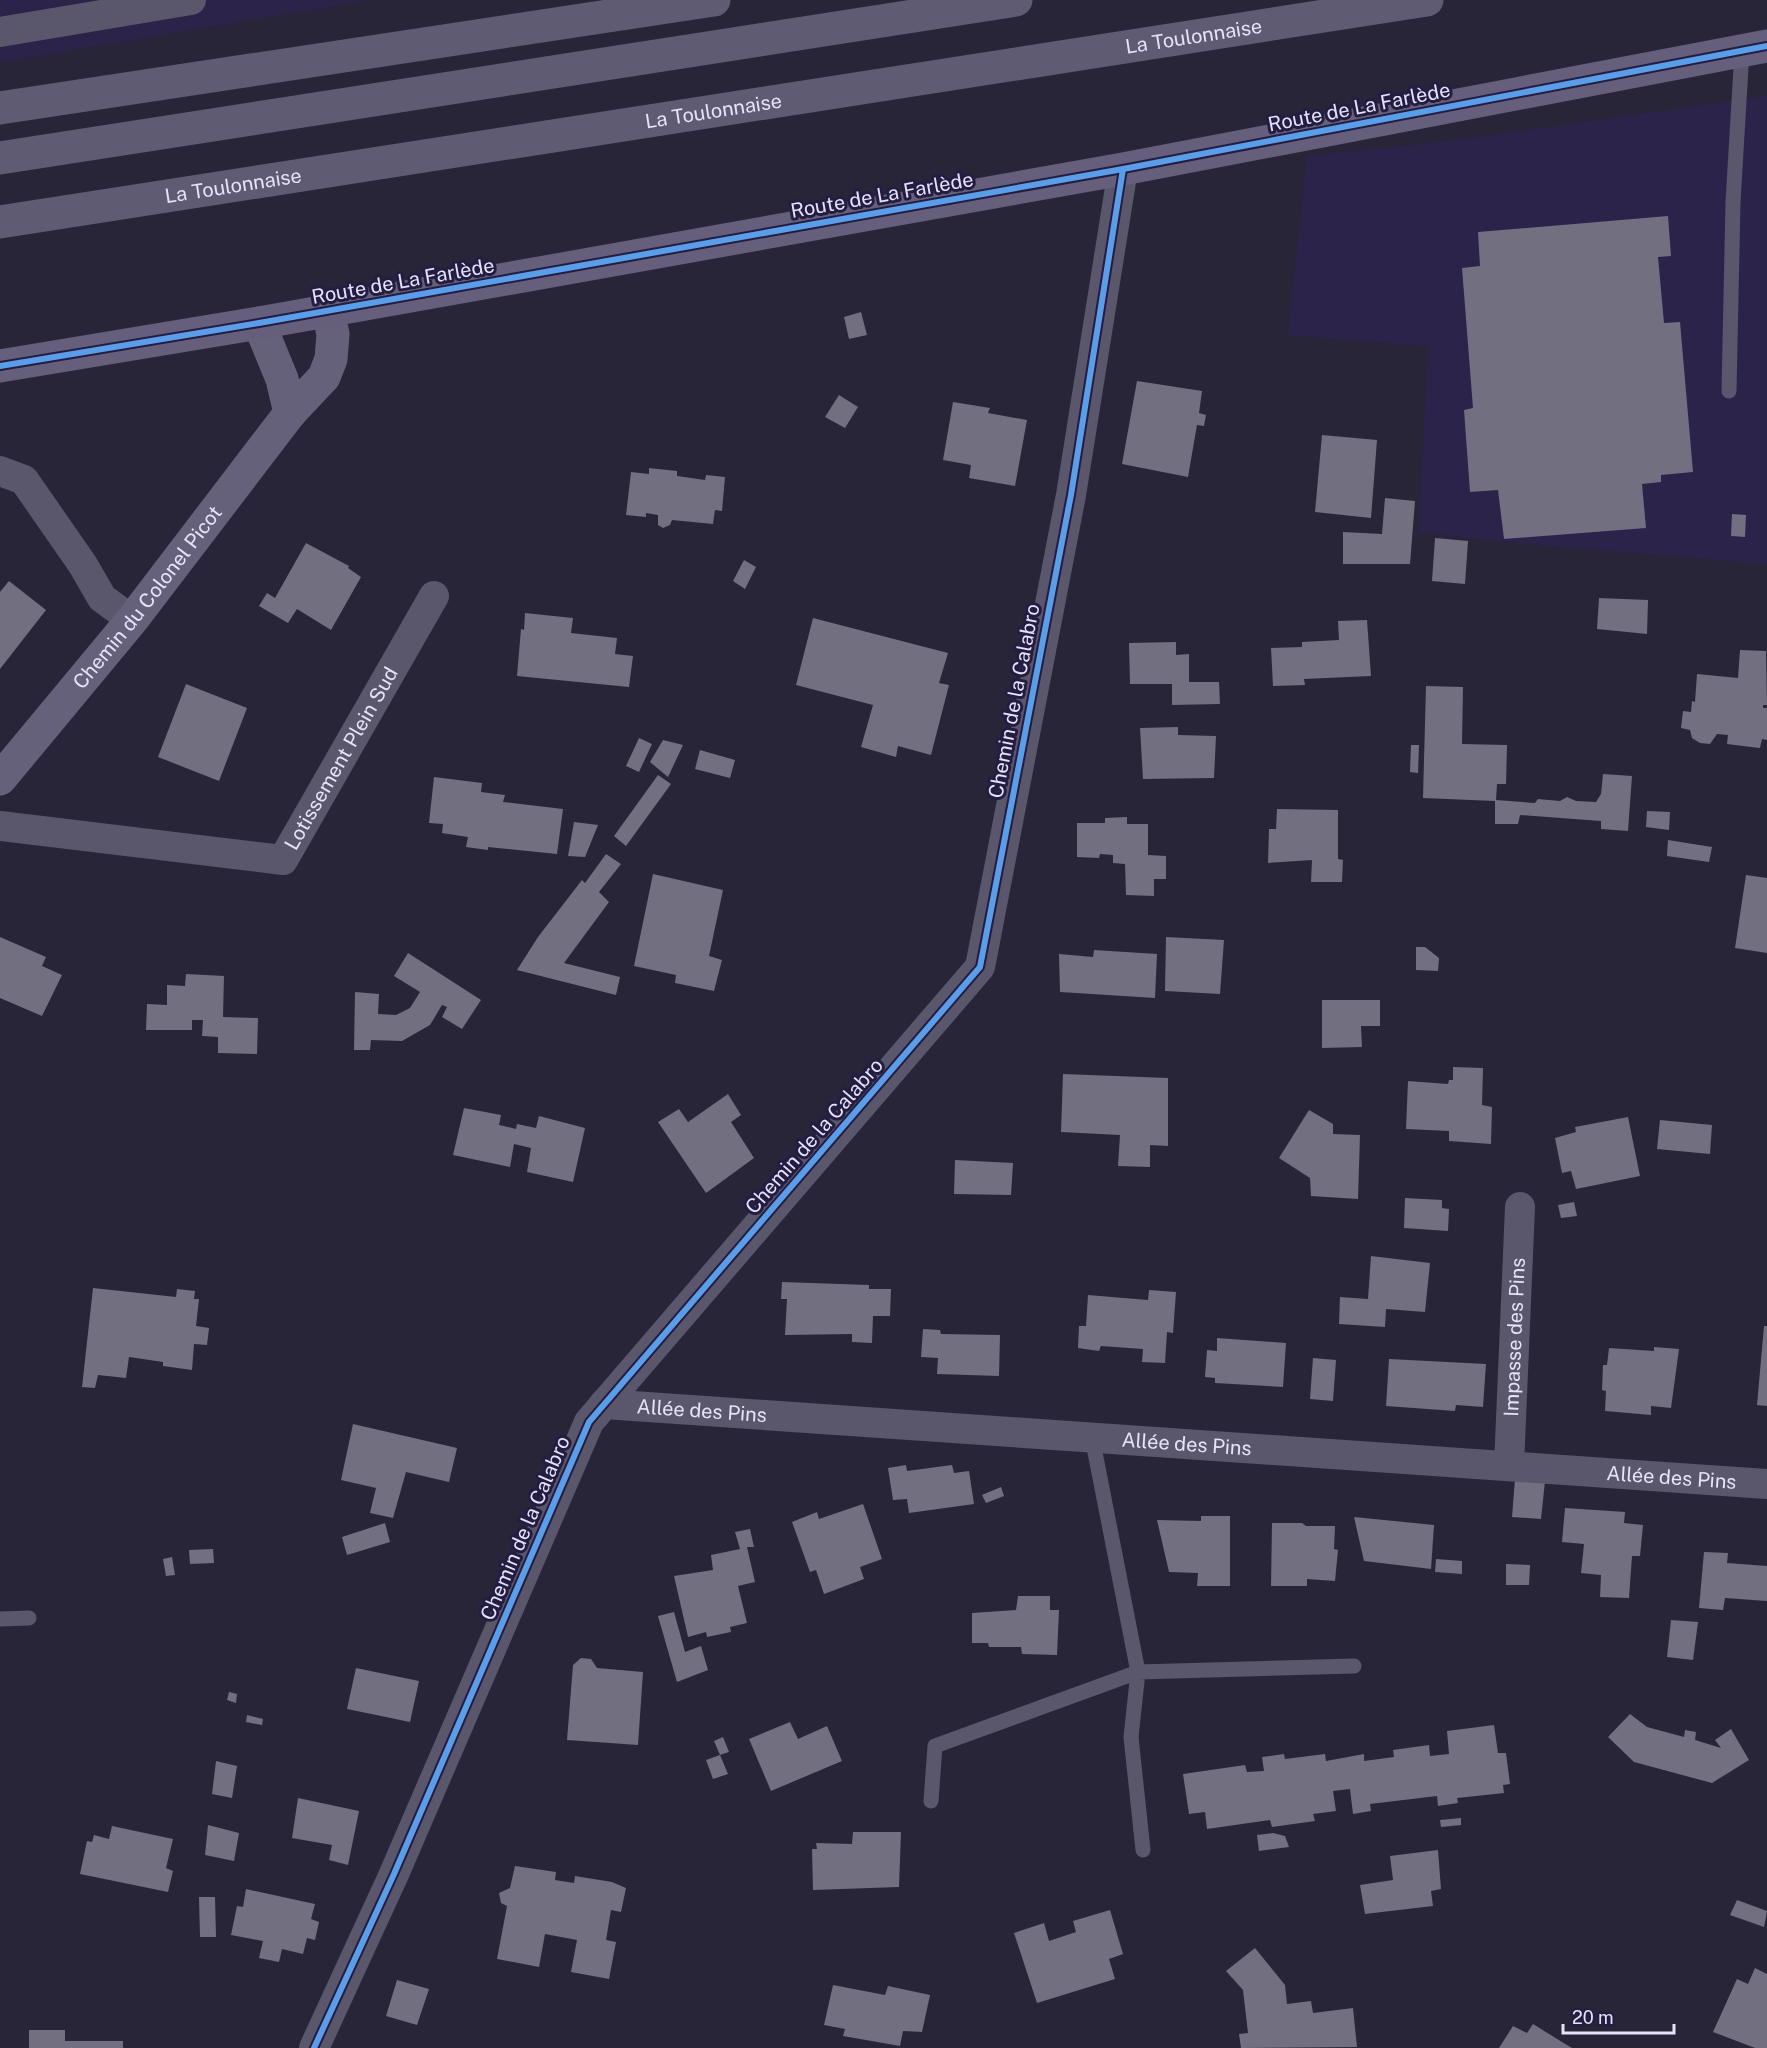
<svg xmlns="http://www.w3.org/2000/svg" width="1767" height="2048" viewBox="0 0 1767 2048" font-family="'Public Sans',sans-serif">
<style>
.built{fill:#2c234b}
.building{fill:#726f80}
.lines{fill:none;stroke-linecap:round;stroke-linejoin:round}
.lane{stroke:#5a566c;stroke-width:15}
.street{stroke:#5a566c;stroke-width:30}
.secondary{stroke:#66617b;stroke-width:33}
.primary{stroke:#655f7b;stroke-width:33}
.highway{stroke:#5f5b73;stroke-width:33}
.cycleway-casing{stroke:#241d41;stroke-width:10}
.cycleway{stroke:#5a9eea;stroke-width:6}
.labels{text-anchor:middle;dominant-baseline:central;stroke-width:6;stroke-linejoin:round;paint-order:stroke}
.street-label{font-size:20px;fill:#e5e3fb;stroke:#241d41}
</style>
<rect width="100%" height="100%" fill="#292539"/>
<g class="built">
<polygon points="0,0 370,0 0,62"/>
<polygon points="1767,96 1767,564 1507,542 1419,532 1428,346 1288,335 1307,156 1460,140"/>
</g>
<g class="building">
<polygon points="1668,216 1671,256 1658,257 1664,323 1680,322 1693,472 1661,475 1661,482 1642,484 1646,528 1504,539 1498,490 1470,492 1464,410 1473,408 1462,268 1480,266 1478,232"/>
<polygon points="861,312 867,335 849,339 844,317"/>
<polygon points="1137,381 1202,391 1199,413 1206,415 1204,426 1197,425 1188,477 1122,464"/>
<polygon points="839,395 858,407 845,428 825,417"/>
<polygon points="953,402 990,408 988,413 1027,420 1015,486 969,478 971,465 943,460"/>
<polygon points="1322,435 1377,440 1371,518 1315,512"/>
<polygon points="649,468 677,471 677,476 705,480 706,475 725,477 722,511 715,510 713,524 672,520 670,525 663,528 658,525 658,515 646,513 646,517 626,515 631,472 649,474"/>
<polygon points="1385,498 1415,501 1410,564 1343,564 1343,532 1382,534"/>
<polygon points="1732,514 1746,515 1745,537 1731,536"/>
<polygon points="1435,538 1468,541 1465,584 1432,581"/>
<polygon points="306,543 349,566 348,568 361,577 331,630 297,609 288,623 259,606 267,593 275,598"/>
<polygon points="744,560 756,567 745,589 733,581"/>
<polygon points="9,581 46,610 0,669 0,592"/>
<polygon points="1599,598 1648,600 1647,634 1597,629"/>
<polygon points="525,613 573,618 571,633 617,638 615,654 633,656 629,687 517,676 521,629 524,630"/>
<polygon points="813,618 948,653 939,683 949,685 931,755 898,746 896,757 861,747 873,705 796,685"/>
<polygon points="1367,620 1371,676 1304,679 1305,685 1273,686 1271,648 1302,647 1302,642 1339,640 1338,621"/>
<polygon points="1176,642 1176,655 1189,654 1189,682 1219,682 1220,704 1172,705 1172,684 1130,684 1129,643"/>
<polygon points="1740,650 1766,651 1767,705 1763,705 1763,708 1767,708 1767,740 1762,739 1760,748 1751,747 1727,744 1728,735 1717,734 1710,744 1700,743 1692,738 1690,730 1681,728 1683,711 1691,712 1692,701 1695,702 1697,674 1738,678"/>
<polygon points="186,684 247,708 219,781 158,757"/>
<polygon points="1426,686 1463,687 1462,744 1507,745 1506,784 1497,784 1496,800 1535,803 1538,799 1560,801 1567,797 1576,801 1596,802 1601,794 1603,774 1632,776 1628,831 1601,829 1601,821 1520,815 1518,824 1495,824 1495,801 1423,798"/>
<polygon points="1178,727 1178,735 1216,736 1214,778 1143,779 1140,728"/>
<polygon points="639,738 652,744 639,772 626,766"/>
<polygon points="663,740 683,745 668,777 650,762"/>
<polygon points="1411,745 1419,745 1418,773 1410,772"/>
<polygon points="700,750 735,760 730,778 695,769"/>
<polygon points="658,775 671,784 626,846 614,836"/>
<polygon points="434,777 482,783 481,792 505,795 503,802 563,809 557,854 488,847 488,850 466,847 468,837 442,833 443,824 429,823"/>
<polygon points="1277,809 1338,810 1338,859 1343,860 1342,882 1311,882 1312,860 1268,863 1269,829 1276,829"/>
<polygon points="1647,811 1670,812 1669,830 1646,827"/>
<polygon points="1127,817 1127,824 1148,824 1148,855 1166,856 1166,879 1154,879 1154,896 1126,895 1125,864 1113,863 1113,855 1100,854 1099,858 1077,857 1077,823 1105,823 1105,818"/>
<polygon points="574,822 598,825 585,857 568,856"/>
<polygon points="1668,840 1712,847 1709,862 1667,856"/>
<polygon points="606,854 621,864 599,892 609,902 564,963 620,977 616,995 517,970 538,937 582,880 585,883"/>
<polygon points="653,874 723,890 709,956 722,960 714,991 675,983 676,975 634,966"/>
<polygon points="1746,875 1767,878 1767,953 1735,948"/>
<polygon points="0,937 46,957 42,966 62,975 42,1016 0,998"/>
<polygon points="1166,937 1224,940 1220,994 1165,991"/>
<polygon points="1416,947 1425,947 1439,958 1438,971 1416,970"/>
<polygon points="1094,950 1157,954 1155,998 1060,992 1059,954 1093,957"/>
<polygon points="408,953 481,1000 462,1029 442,1017 447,1007 442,1005 430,1025 402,1041 371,1040 370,1050 354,1050 355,992 379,994 378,1014 396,1015 410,1008 420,992 394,976"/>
<polygon points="186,974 224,976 223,1017 258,1018 257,1054 218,1053 218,1037 202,1036 203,1020 192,1020 192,1030 146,1030 147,1004 167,1005 167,985 185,986"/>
<polygon points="1322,1000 1380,1000 1380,1026 1361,1026 1362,1047 1322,1048"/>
<polygon points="1453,1067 1483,1068 1482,1105 1492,1107 1491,1144 1449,1141 1449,1131 1406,1129 1408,1081 1448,1084 1449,1080 1453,1080"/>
<polygon points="1063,1074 1168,1078 1168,1146 1150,1145 1150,1167 1118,1166 1120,1135 1061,1132"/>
<polygon points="728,1094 741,1115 731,1122 754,1158 706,1193 658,1122 679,1109 688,1122"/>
<polygon points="464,1108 501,1115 499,1125 516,1129 517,1124 536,1128 539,1116 585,1128 573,1182 527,1172 531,1148 514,1144 510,1167 453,1155"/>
<polygon points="1309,1110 1333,1124 1333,1134 1360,1135 1358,1199 1311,1196 1310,1178 1279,1158"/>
<polygon points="1628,1117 1640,1176 1576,1189 1571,1171 1562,1173 1555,1138 1576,1132 1575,1127"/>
<polygon points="1660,1120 1712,1125 1710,1154 1657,1149"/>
<polygon points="955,1160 1013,1163 1011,1195 954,1194"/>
<polygon points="1405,1198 1442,1200 1442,1208 1449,1209 1448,1231 1404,1228"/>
<polygon points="1574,1202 1577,1216 1561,1218 1558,1205"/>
<polygon points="1371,1256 1430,1263 1425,1312 1386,1309 1385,1327 1339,1324 1340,1297 1368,1299"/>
<polygon points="782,1282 869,1285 869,1289 891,1289 890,1316 873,1316 872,1343 852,1342 852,1334 785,1335 787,1299 781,1299"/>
<polygon points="93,1288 176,1297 177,1289 195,1291 194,1299 199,1299 196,1326 209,1328 207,1345 194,1344 192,1370 163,1366 163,1362 129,1357 126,1378 98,1375 95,1388 82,1387"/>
<polygon points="1149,1290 1176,1292 1173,1333 1167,1332 1165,1363 1142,1362 1143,1349 1101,1346 1099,1351 1078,1348 1079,1326 1086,1326 1088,1295 1148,1300"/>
<polygon points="1764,1326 1767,1326 1767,1406 1757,1405"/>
<polygon points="923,1329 940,1330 941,1334 1000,1335 999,1376 937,1374 938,1358 921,1357"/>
<polygon points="1217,1338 1286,1343 1283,1387 1215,1383 1215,1378 1205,1377 1207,1350 1217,1351"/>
<polygon points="1654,1347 1679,1349 1671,1408 1651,1406 1651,1415 1605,1411 1606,1391 1602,1390 1603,1365 1607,1365 1609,1348 1654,1351"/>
<polygon points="1313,1358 1336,1360 1333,1401 1310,1399"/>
<polygon points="1389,1359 1486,1364 1483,1407 1456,1405 1455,1411 1386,1406"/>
<polygon points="353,1424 457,1448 449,1482 406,1472 393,1518 370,1513 376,1488 341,1480"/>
<polygon points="906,1465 907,1471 952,1465 954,1473 969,1471 974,1504 909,1513 907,1499 893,1500 888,1468"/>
<polygon points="1515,1479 1545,1481 1541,1519 1512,1517"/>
<polygon points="1001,1487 1004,1496 986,1503 982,1495"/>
<polygon points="863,1504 882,1559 860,1567 864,1579 824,1594 816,1570 810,1572 792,1522 817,1512 819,1519"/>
<polygon points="1565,1508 1625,1512 1624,1523 1643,1525 1640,1556 1632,1556 1629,1598 1600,1597 1601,1575 1581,1573 1584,1544 1562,1542"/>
<polygon points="1201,1516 1230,1516 1230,1586 1197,1586 1198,1573 1169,1572 1157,1520 1201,1521"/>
<polygon points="1354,1517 1434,1525 1431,1569 1364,1561"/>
<polygon points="385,1523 390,1542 347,1555 342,1537"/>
<polygon points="1272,1523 1302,1523 1306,1526 1335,1526 1334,1549 1338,1550 1335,1581 1307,1579 1307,1586 1271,1586"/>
<polygon points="750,1529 754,1547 747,1547 755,1582 738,1586 747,1623 730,1627 731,1632 707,1637 706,1632 688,1637 674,1576 713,1570 711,1555 740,1549 735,1532"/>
<polygon points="213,1549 214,1563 190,1564 189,1550"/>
<polygon points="1704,1552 1728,1553 1727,1563 1767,1566 1767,1601 1725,1598 1723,1610 1699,1608"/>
<polygon points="172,1557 175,1575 166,1576 163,1559"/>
<polygon points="1436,1559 1462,1561 1462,1574 1435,1572"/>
<polygon points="1506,1564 1530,1565 1529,1585 1506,1585"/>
<polygon points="1018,1596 1050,1596 1050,1610 1059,1610 1057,1655 1022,1654 1021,1647 989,1647 988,1643 972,1643 972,1613 1016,1610"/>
<polygon points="674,1612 685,1652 701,1646 708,1670 677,1682 658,1616"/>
<polygon points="1671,1620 1698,1622 1693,1660 1667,1657"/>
<polygon points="581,1658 591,1659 597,1668 643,1672 638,1745 567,1740 573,1665"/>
<polygon points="356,1668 419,1681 410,1722 347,1709"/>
<polygon points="229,1692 237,1694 236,1703 227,1700"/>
<polygon points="1630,1714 1647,1727 1684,1737 1685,1730 1696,1732 1695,1740 1721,1748 1715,1740 1731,1729 1749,1760 1712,1783 1634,1762 1608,1737"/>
<polygon points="247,1715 263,1719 262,1725 246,1722"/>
<polygon points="790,1722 798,1739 827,1726 842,1761 771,1791 749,1739"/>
<polygon points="1494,1725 1498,1753 1506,1753 1510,1784 1503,1785 1504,1793 1457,1798 1458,1803 1438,1806 1437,1796 1370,1804 1371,1811 1353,1814 1350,1789 1333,1791 1336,1811 1313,1814 1315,1821 1272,1827 1270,1820 1207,1829 1205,1812 1189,1814 1183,1774 1245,1765 1247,1772 1264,1771 1262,1757 1284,1754 1285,1759 1325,1754 1326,1761 1364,1754 1364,1761 1394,1757 1393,1750 1429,1745 1430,1756 1449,1754 1447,1731"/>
<polygon points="723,1737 729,1752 720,1755 714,1741"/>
<polygon points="720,1755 728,1774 713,1779 706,1760"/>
<polygon points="216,1761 237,1766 232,1798 212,1794"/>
<polygon points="298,1798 359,1811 348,1865 329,1860 332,1845 292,1838"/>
<polygon points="1461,1818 1461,1825 1441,1827 1440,1820"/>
<polygon points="208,1825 239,1833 234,1861 205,1855"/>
<polygon points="112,1826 173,1839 166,1868 173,1871 168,1892 80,1874 87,1841 92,1842 94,1835 109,1839"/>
<polygon points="853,1832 901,1832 899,1887 813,1890 812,1849 817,1849 816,1843 852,1844"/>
<polygon points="1273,1833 1285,1836 1289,1847 1259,1851 1257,1835"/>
<polygon points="1438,1850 1441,1889 1431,1891 1433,1906 1365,1914 1360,1885 1393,1880 1390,1856"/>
<polygon points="515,1866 556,1872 555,1880 574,1883 575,1876 612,1882 626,1888 621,1912 611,1910 606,1940 616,1942 609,1979 571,1972 577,1940 545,1934 539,1967 497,1959 507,1906 501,1903 499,1893 510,1888"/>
<polygon points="246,1889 315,1904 311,1919 319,1922 315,1940 307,1938 303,1954 282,1949 279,1962 259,1958 263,1941 231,1935 237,1906 243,1907"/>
<polygon points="199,1897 215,1897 216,1937 200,1937"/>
<polygon points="1737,1900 1767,1911 1764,1927 1730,1915"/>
<polygon points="1110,1910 1123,1954 1109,1959 1115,1979 1037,2003 1014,1933 1044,1923 1049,1941 1076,1932 1073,1921"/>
<polygon points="1255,1948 1285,1985 1287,2004 1311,2001 1313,2013 1353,2008 1357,2047 1241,2048 1239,2034 1248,2033 1243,1990 1226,1971"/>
<polygon points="1755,1968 1767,1974 1767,2048 1755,2048 1713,2032 1737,1979 1748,1984"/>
<polygon points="397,1980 429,1989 417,2025 386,2016"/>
<polygon points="833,1985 885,1995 888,1986 930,1995 922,2032 903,2031 900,2046 843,2036 845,2029 824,2025"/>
<polygon points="1533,2024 1562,2042 1572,2048 1499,2048 1513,2026 1527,2033"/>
<polygon points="29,2030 65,2030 65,2041 123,2041 123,2048 29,2048"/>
</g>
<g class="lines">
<g class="lane">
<polyline points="1729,391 1733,202 1742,51"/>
<polyline points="0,1619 29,1618"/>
<polyline points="931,1801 935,1746 1138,1672 1092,1437"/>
<polyline points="1143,1850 1131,1737 1138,1672 1354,1666"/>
</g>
<g class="street">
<polyline points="0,32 191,0"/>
<polyline points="0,471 24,480 83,565 102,598 132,620"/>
<path id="s1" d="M0 826 283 860 434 596"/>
<path id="s2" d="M604 1404 1767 1484"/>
<path id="s3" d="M1509 1466 1520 1207"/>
<polyline points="314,2048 394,1874 589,1422 980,967 1071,495 1123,169"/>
</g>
<g class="secondary">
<polyline points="259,323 282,379 290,413"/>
<path id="s4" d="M0 779 132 620 290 413 324 377 331 359 333 334 328 311"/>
</g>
<polyline class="primary" points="0,366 259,323 1123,169 1767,46"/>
<g class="highway">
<polyline points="0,108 714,0"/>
<polyline points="0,158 1016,0"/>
<path id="s5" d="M0 222 1427 0"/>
</g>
<g class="cycleway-casing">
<g id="cycleway">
<polyline points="0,366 259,323 1123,169 1767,46"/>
<polyline points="314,2048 394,1874 589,1422 980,967 1071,495 1123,169"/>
</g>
</g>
<use href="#cycleway" class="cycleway"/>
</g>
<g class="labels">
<g class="street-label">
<text stroke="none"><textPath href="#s5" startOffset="1208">La Toulonnaise</textPath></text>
<text transform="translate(1359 107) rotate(-11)">Route de La Farlède</text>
<text stroke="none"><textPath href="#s5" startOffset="722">La Toulonnaise</textPath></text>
<text stroke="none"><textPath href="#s5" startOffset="236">La Toulonnaise</textPath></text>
<text transform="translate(882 195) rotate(-10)">Route de La Farlède</text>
<text transform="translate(403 281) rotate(-10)">Route de La Farlède</text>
<text stroke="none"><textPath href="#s4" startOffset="234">Chemin du Colonel Picot</textPath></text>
<text transform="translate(1014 701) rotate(-79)">Chemin de la Calabro</text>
<text stroke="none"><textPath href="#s1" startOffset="402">Lotissement Plein Sud</textPath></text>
<text transform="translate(814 1136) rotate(-49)">Chemin de la Calabro</text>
<text stroke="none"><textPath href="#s3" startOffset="129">Impasse des Pins</textPath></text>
<text stroke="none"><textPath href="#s2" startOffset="98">Allée des Pins</textPath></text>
<text stroke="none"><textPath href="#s2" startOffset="584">Allée des Pins</textPath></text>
<text stroke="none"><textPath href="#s2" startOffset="1070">Allée des Pins</textPath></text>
<text transform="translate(525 1528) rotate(-67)">Chemin de la Calabro</text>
</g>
</g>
<path d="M1563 2024v9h111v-9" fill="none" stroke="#e5e3fb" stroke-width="3"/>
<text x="1572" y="2024" font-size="18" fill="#e5e3fb" stroke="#241d41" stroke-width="4.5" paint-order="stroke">20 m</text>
</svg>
